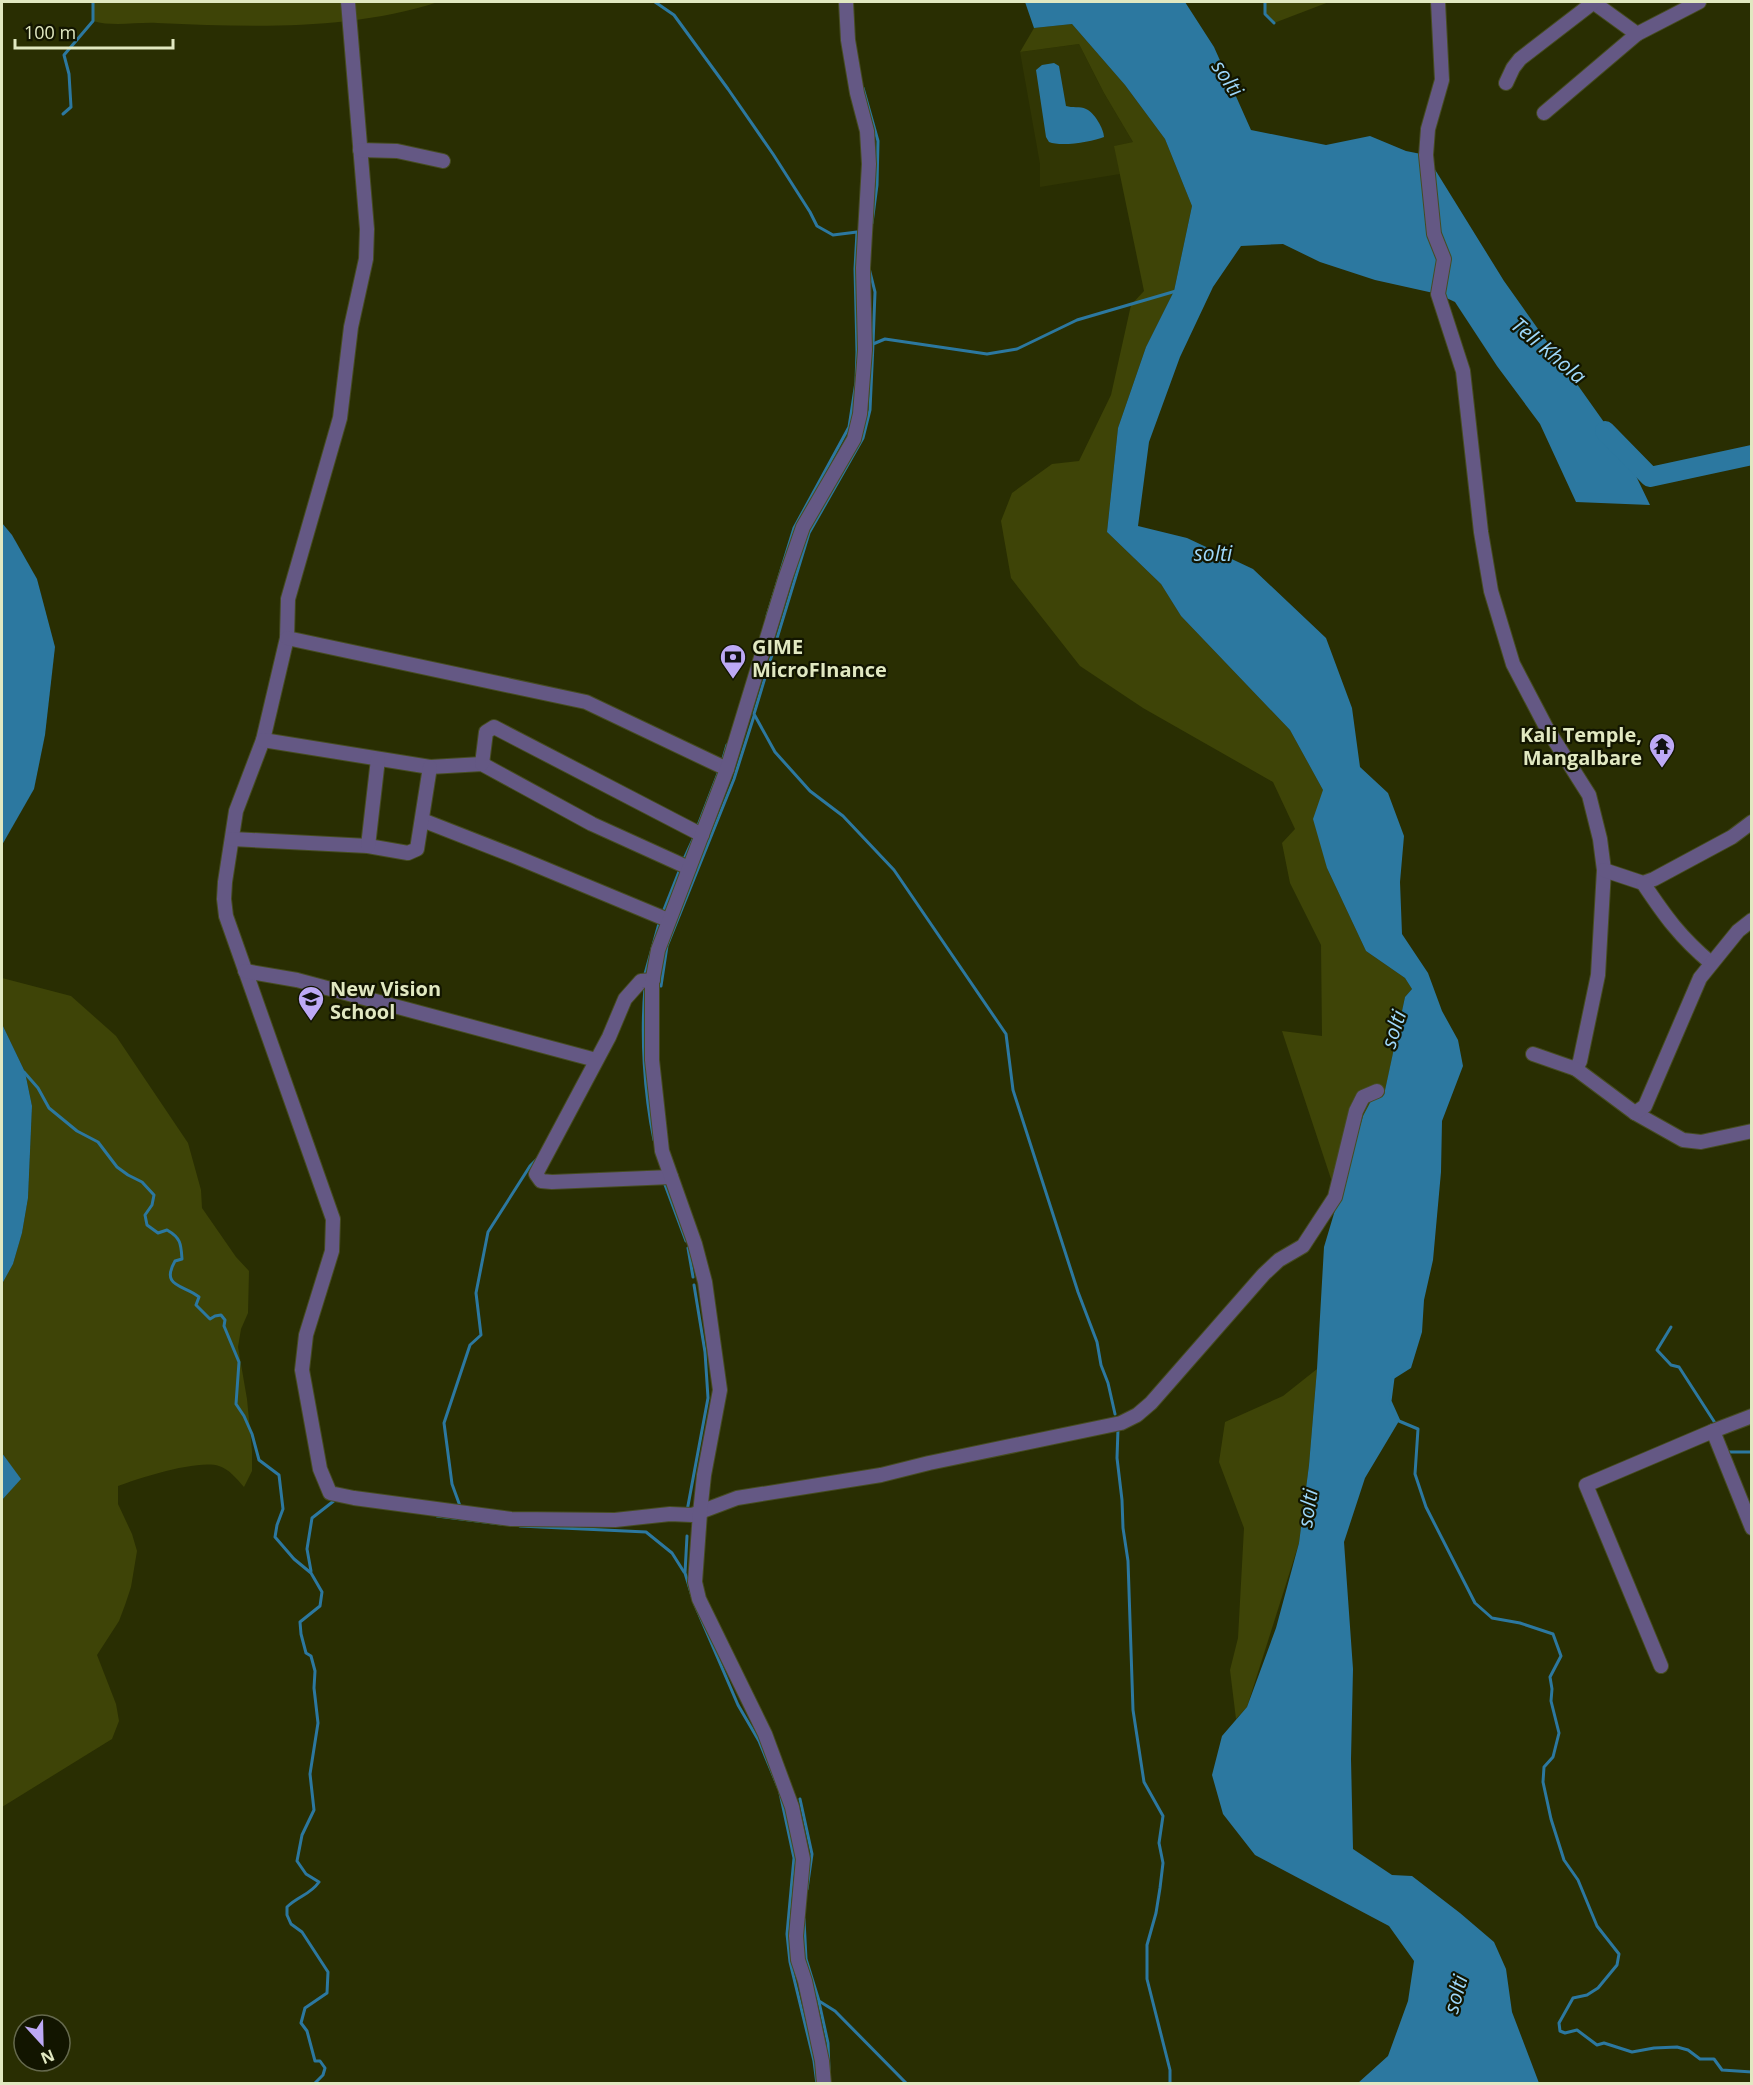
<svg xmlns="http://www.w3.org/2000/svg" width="1753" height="2085" viewBox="0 0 1753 2085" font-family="'Open Sans',sans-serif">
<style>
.built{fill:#313604}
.green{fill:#3e4407}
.water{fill:#2c78a0}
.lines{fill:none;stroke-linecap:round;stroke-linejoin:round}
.stream{stroke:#2c78a0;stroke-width:3}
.river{stroke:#2c78a0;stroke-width:20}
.minor-casing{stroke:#464c21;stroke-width:16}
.minor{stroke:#645884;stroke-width:14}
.labels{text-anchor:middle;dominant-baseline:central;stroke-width:4.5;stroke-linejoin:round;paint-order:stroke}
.poi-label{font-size:20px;font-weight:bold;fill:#e1e8c1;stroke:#121500;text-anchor:start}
.water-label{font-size:21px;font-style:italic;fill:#9fd8fb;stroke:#121500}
</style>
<rect width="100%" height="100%" fill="#292e02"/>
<polygon class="built" points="1079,44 1104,93 1133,142 1115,146 1120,174 1040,187 1040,164 1020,52"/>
<g class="green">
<path d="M93 2H438C348 31 250 27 157 23 136 22 113 27 93 21Z"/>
<polygon points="1265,2 1329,2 1274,23 1265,14"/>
<polygon points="1072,24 1125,85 1165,139 1192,206 1174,291 1146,347 1118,428 1107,532 1161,584 1181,616 1290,730 1323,790 1327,868 1366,951 1405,978 1412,989 1405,997 1384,1096 1337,1197 1282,1031 1322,1036 1321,945 1290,883 1282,843 1295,829 1273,782 1143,708 1080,666 1011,578 1001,521 1012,493 1052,464 1079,461 1111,395 1131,305 1144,291 1114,146 1133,142 1104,93 1079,44 1020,52 1034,28"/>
<path d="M2 978 71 996 116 1036 188 1143 201 1190 202 1208 236 1257 249 1271 248 1313 241 1329 238 1347 247 1399 252 1451V1471L244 1487C237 1479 229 1469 219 1466 199 1459 139 1478 118 1486V1504L132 1534 137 1551 131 1587 125 1605 119 1621 97 1655 116 1704 119 1721 112 1739 2 1807V1500L20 1479 2 1453V1284L13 1264 22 1233 28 1198 32 1106 25 1072 2 1024Z"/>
<polygon points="1317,1369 1309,1465 1299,1543 1247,1707 1236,1719 1230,1670 1238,1638 1244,1528 1219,1462 1225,1422 1283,1396"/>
</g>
<g class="water">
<polygon points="1025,2 1185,2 1214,47 1251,130 1326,145 1370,136 1406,151 1426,155 1504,281 1623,449 1650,505 1576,502 1540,424 1497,366 1455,302 1438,294 1375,280 1320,262 1283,244 1241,246 1213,287 1180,357 1149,442 1138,526 1187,538 1253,569 1326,638 1352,708 1360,767 1388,793 1404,836 1400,882 1402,934 1428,973 1442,1011 1458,1040 1463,1066 1442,1121 1441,1172 1433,1260 1424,1300 1422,1332 1411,1368 1392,1380 1390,1401 1399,1421 1365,1478 1344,1542 1353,1669 1351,1759 1353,1849 1392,1875 1412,1876 1460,1913 1494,1942 1506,1969 1512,2012 1539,2083 1358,2083 1388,2056 1408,2001 1414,1961 1389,1926 1255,1855 1223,1814 1212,1775 1222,1736 1247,1707 1276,1628 1299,1543 1309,1465 1317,1369 1324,1247 1363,1116 1371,1101 1384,1095 1405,997 1412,989 1405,978 1366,951 1327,868 1313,819 1323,790 1290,730 1181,616 1161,584 1107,532 1118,428 1146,347 1174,291 1192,206 1165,139 1125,85 1072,24 1034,28"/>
<path d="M1054 63 1059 66 1066 106C1072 108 1080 106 1086 109 1094 112 1104 129 1104 137 1092 142 1061 147 1049 142L1046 137 1036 70 1042 65Z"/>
<polygon points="2,523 12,535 37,579 55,647 45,735 34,789 2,845"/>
<polygon points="2,1024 25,1072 32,1106 28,1198 22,1233 13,1264 2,1284"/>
<polygon points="2,1453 21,1479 2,1500"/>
</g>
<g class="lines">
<g class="stream">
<polyline points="655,2 674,15 728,89 773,154 810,212 817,226 833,235 857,232 855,269 857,352 856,382 849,427 794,528 767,616"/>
<polyline points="1265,2 1265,14 1274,23"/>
<polyline points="863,88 878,141 877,185 872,223"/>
<polyline points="63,114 71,107 69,74 64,55 93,21 93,2"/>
<polyline points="869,268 875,292 873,344"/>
<polyline points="722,762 727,745"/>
<polyline points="697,828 719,771"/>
<polyline points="683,861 694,837"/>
<polyline points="663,912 680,869"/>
<polyline points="642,975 645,974 660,920"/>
<polyline points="661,986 667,946 734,779 754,716"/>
<path d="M645 987C641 1036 644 1092 654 1140"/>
<path d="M24 1072 38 1088 49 1108 77 1131 98 1142 117 1167 128 1175 142 1182 154 1195 152 1205 145 1215 147 1225 158 1233 167 1230C181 1238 181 1244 182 1259L175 1261C160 1287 184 1285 199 1297L196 1305 210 1319 215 1316 221 1315 225 1320 224 1326 239 1362 236 1404 244 1416 252 1434 259 1460 279 1475 283 1509 277 1525 275 1537 294 1559 311 1573 322 1592 320 1606 300 1622 301 1634 306 1653 311 1656 315 1671 314 1688 318 1723 310 1774 314 1810 302 1835 297 1861 306 1874 319 1882C310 1895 298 1896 287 1907V1915L291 1924 302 1932 328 1972 327 1993 305 2008 301 2023 307 2031 315 2061H320L325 2068 323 2075 314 2084"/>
<polyline points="664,1182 686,1241"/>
<polyline points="688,1248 693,1277"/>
<polyline points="1671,1327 1657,1350 1671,1365 1679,1367 1717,1426"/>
<polyline points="1393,1378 1390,1401 1399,1421 1418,1429 1415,1474 1426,1507 1475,1603 1492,1618 1520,1623 1553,1634 1561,1656 1550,1677 1552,1689 1551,1701 1559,1733 1553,1757 1544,1767 1543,1782 1551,1819 1564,1860 1578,1880 1597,1926 1619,1954 1617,1965 1598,1988 1587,1995 1573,1998 1559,2023 1560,2031 1565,2033 1577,2030 1597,2045 1604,2043 1632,2052 1654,2048 1677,2047 1688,2050 1700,2059 1714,2059 1722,2070 1752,2072"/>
<polyline points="1115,1414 1108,1383 1101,1365 1097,1342 1078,1292 1013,1090 1006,1034 894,870 843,816 810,791 775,752 754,714 809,533 863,438 870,410 873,344 885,339 987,354 1017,349 1077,320 1176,291"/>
<polyline points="1118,1429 1117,1458 1122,1500 1123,1528 1128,1561 1133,1710 1144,1782 1163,1816 1159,1843 1163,1863 1160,1888 1156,1913 1147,1945 1147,1979 1170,2070 1170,2084"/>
<polyline points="1727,1452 1752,1452"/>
<polyline points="460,1506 452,1484 444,1423 470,1345 481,1335 476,1293 488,1232 530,1166 538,1158"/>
<polyline points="687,1511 708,1398 705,1352 694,1285"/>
<polyline points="437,1516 501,1524"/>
<polyline points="520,1526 646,1532 672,1553 684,1572"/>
<polyline points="687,1536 685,1573 692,1596"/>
<polyline points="311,1571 307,1549 312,1518 335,1500"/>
<polyline points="695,1605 738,1705 759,1741 778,1787"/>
<polyline points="780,1793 794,1858 787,1934 790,1962 814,2061 817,2084"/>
<polyline points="800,1799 812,1854 807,1889"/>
<polyline points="804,1919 806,1959 819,2001 835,2011 907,2084"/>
<polyline points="819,2002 828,2043 829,2070"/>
</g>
<polyline class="river" points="1605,431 1650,477 1752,455"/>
<g class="minor-casing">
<g id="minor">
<polyline points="348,2 367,229 366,259 351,327 340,418 288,599 287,638 263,740 236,811 225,882 224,899 226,916 333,1219 332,1251 306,1335 302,1370 320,1469 330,1493 354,1498 511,1519 615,1520 670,1514 692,1515 737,1498 881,1475 929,1463 1121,1423 1137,1415 1151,1403 1264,1274 1279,1260 1303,1246 1335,1197 1356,1111 1363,1097 1377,1091"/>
<polyline points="1438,2 1442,80 1428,129 1426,155 1434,234 1444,259 1438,294 1463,371 1481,532 1491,591 1513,664 1546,727 1589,795 1600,839 1604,870 1598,975 1580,1061 1576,1069"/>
<polyline points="1593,2 1637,34 1699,2"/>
<polyline points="1506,83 1513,68 1520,59 1594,2"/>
<polyline points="1544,113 1637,34"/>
<polyline points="360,150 397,151 443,161"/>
<polyline points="287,638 586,702 727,769"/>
<polyline points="263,740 430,767 482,764 592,824 689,868"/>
<polyline points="482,764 486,732 494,727 702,835"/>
<polyline points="422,820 514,856 668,920"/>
<polyline points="232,839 368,846 408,853 417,849 430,767"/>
<polyline points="368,846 378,759"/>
<polyline points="1604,870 1643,883 1654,879 1732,837 1752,822"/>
<path d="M1643 883C1665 916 1680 937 1711 963"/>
<polyline points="245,971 297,980 596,1060"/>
<polyline points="653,980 641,981 625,999 609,1037 536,1174 541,1181 552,1182 671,1177"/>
<polyline points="1533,1054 1576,1069 1635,1113 1683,1140 1701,1142 1752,1131"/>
<polyline points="1635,1113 1645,1106 1700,978 1738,931 1752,920"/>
<polyline points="1713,1431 1752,1416"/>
<polyline points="1661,1666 1586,1485 1713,1431 1752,1528"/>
<polyline points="824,2084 822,2061 805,1981 798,1960 796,1936 803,1859 792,1807 765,1734 699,1599 695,1582 700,1513 704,1475 720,1390 705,1282 695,1244 662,1151 652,1060 652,983 658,950 727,769 785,579 803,527 854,439 860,414 865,350 863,268 869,164 867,131 857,93 848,40 846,2"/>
</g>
</g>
<use href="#minor" class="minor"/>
</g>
<defs>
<g id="bank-pin" transform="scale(1.35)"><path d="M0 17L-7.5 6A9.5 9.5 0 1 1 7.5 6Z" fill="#bda9f5" stroke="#121500"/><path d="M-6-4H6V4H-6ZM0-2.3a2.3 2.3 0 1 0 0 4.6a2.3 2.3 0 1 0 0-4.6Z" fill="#111"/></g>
<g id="temple-pin" transform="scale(1.35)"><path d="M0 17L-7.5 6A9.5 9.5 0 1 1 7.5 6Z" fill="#bda9f5" stroke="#121500"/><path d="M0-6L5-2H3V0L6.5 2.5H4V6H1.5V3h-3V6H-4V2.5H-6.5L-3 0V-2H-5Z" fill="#111"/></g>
<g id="school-pin" transform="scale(1.35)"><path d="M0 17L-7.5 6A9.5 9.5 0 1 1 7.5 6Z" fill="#bda9f5" stroke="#121500"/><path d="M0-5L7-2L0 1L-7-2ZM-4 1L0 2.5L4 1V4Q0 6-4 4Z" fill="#111"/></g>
</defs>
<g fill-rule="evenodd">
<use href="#bank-pin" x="733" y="657"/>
<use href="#temple-pin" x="1662" y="746"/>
<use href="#school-pin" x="311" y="999"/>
</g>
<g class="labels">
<g class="poi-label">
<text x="752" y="646">GIME<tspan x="752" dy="23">MicroFInance</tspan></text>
<text x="1642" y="734" text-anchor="end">Kali Temple,<tspan x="1642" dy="23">Mangalbare</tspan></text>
<text x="330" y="988">New Vision<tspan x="330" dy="23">School</tspan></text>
</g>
<g class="water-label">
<text transform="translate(1228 78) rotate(56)">solti</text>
<text transform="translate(1549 350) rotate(40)">Teli Khola</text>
<text x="1213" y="553">solti</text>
<text transform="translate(1393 1029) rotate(-72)">solti</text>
<text transform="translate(1307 1508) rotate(-81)">solti</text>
<text transform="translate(1455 1994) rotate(-74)">solti</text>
</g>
</g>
<rect width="1753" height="2085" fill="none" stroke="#e1e8c1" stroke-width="6"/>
<g transform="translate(42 2043) rotate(158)"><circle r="28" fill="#121500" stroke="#65694d" stroke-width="1.5"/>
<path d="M0-4.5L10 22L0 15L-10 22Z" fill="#bda9f5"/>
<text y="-9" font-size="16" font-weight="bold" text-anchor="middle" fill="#e1e8c1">N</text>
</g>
<path d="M15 39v9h158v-9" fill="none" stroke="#e1e8c1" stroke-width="3"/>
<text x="24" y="39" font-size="18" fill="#e1e8c1" stroke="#121500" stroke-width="4.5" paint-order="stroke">100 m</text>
</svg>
